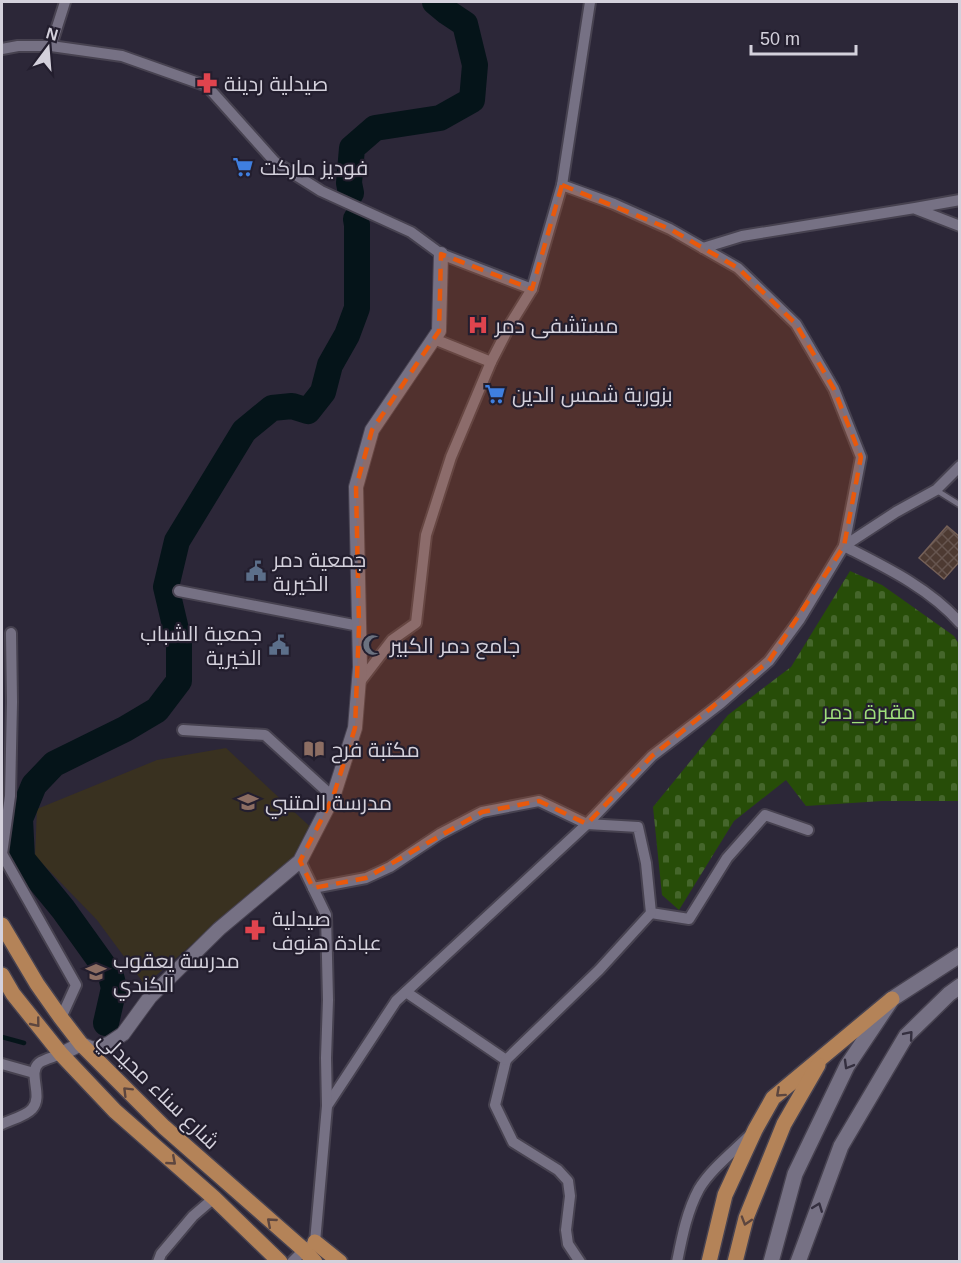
<svg xmlns="http://www.w3.org/2000/svg" width="961" height="1263" viewBox="0 0 961 1263" font-family="Arial,Cairo,sans-serif">
<style>
.education{fill:#393120}
.cemetery{fill:url(#cemetery-stones)}
.lines{fill:none;stroke-linecap:round;stroke-linejoin:round}
.stream{stroke:#051419;stroke-width:4.5}
.river{stroke:#051419;stroke-width:26}
.building{fill:url(#building-cross-hatch);stroke:#756057;stroke-width:1.5}
.service-casing{stroke:#474250;stroke-width:8}
.minor-casing{stroke:#474250;stroke-width:14}
.tertiary-casing{stroke:#474250;stroke-width:16}
.secondary-casing{stroke:#474250;stroke-width:18}
.primary-casing{stroke:#474250;stroke-width:18}
.service{stroke:#767184;stroke-width:5}
.minor{stroke:#767184;stroke-width:10}
.tertiary{stroke:#767184;stroke-width:14}
.secondary{stroke:#767184;stroke-width:15}
.primary{stroke:#b48358;stroke-width:15}
.oneway{stroke:#5d463f}
.oneway2{stroke:#342f3f}
.marked{fill:#e8590c;fill-opacity:0.2;stroke:#e8590c;stroke-width:4.5;stroke-dasharray:12 8;stroke-linejoin:round}
.labels{text-anchor:middle;dominant-baseline:central;stroke-width:4.5;stroke-linejoin:round;paint-order:stroke}
.poi-label{font-size:21px;fill:#d4d1dc;stroke:#231e2e;text-anchor:start}
.park-label{font-size:21px;fill:#9fde7c;stroke:#231e2e}
.street-label{font-size:21px;fill:#d4d1dc;stroke:#231e2e}
</style>
<defs>
<pattern id="cemetery-stones" width="16" height="16" patternUnits="userSpaceOnUse" patternTransform="scale(1.5)"><rect width="16" height="16" fill="#274d08"/><path d="M2 7V4a2 2 0 0 1 4 0v3zM10 15v-3a2 2 0 0 1 4 0v3z" fill="#45662b"/></pattern>
<pattern id="building-cross-hatch" width="8" height="8" patternUnits="userSpaceOnUse" patternTransform="scale(1.5)"><rect width="8" height="8" fill="#4d3a32"/><path d="M0 0l8 8M0 8l8-8" fill="none" stroke="#66554f"/></pattern>
</defs>
<rect width="100%" height="100%" fill="#2c2738"/>
<polygon class="education" points="226,748 319,835 145,985 97,920 35,856 37,809 157,760"/>
<polygon class="cemetery" points="850,571 882,585 954,636 959,644 959,801 882,801 806,806 786,780 734,821 679,910 662,895 653,807 728,715 791,667"/>
<g class="lines">
<polyline class="stream" points="2,1037 24,1043"/>
<g class="river">
<polyline points="351,193 349,183 352,148 375,128 440,118 472,100 475,65 465,24 447,12 435,2"/>
<polyline points="106,1023 114,988 111,976 63,909 22,859 20,819 34,785 54,764 125,729 157,710 179,681 179,642 166,587 177,541 244,431 272,408 292,406 308,411 323,392 330,365 347,335 357,308 357,225 356,219"/>
</g>
</g>
<polygon class="building" points="947,526 960,537 960,561 944,579 919,558"/>
<g class="lines">
<g class="service-casing">
<polyline id="service" points="936,490 960,505"/>
</g>
<g class="minor-casing">
<g id="minor">
<polyline points="51,46 65,2"/>
<polyline points="2,49 18,46 51,46 122,56 207,86 275,162 321,191 411,232 441,254 532,289"/>
<polyline points="562,185 590,2"/>
<polyline points="916,209 960,226"/>
<polyline points="703,248 742,236 915,208 960,200"/>
<polyline points="434,339 491,362"/>
<polyline points="179,591 359,626"/>
<path d="M359 683 392 640 416 623 426 535 451 457 491 362 511 323 532 289 562 185 614 204 670 229 738 268 796 324 834 389 861 457 844 546C883 566 930 588 960 623"/>
<polyline points="183,730 265,735 333,797"/>
<polyline points="2,854 10,796 12,702 11,633"/>
<polyline points="2,854 76,985 61,1018"/>
<polyline points="313,888 366,878 390,867 440,834 482,812 539,801 587,824 638,827 646,863 651,913 689,919 727,858 765,815 808,830"/>
<polyline points="406,992 506,1060 495,1105 513,1142 558,1170 568,1181 570,1196 566,1230 568,1244 580,1262"/>
<polyline points="506,1060 599,970 651,913"/>
<polyline points="2,1064 34,1073"/>
<polyline points="327,1106 396,1001 587,824 652,756 721,703 769,661 800,619 844,546 896,512 936,490 960,466"/>
<path d="M2 1124C10 1120 26 1116 32 1109 44 1096 27 1073 39 1063 44 1059 54 1057 61 1054"/>
<polyline points="158,1262 161,1254 193,1216 214,1198"/>
<polyline points="292,1262 304,1250 315,1242 327,1106 326,1058 328,1000 326,915 300,861"/>
<path d="M677 1262C682 1237 687 1211 699 1189 710 1170 733 1152 748 1137"/>
</g>
</g>
<g class="tertiary-casing">
<polyline id="tertiary" points="61,1054 81,1044 93,1049 108,1044 123,1034 150,997 219,929 300,861 333,797 355,728 360,667 356,487 372,430 439,331 441,254"/>
</g>
<g class="secondary-casing">
<g id="secondary">
<polyline points="771,1262 795,1174 847,1066 892,999 960,955"/>
<polyline points="798,1262 841,1146 906,1036 949,994 960,986"/>
</g>
</g>
<g class="primary-casing">
<g id="primary">
<polyline points="2,925 37,984 61,1018 81,1044 164,1127 304,1250 315,1262"/>
<polyline points="2,975 13,994 61,1054 115,1111 214,1198 280,1262"/>
<polyline points="315,1242 340,1262"/>
<polyline points="709,1262 725,1195 755,1130 773,1098 892,999"/>
<polyline points="735,1262 746,1218 784,1124 818,1065"/>
</g>
</g>
<use href="#service" class="service"/>
<use href="#minor" class="minor"/>
<use href="#tertiary" class="tertiary"/>
<use href="#secondary" class="secondary"/>
<use href="#primary" class="primary"/>
</g>
<defs><path id="oneway-chevron" d="M-2-3.5L2.5 0L-2 3.5" fill="none" stroke-width="1.6" stroke-linecap="round" stroke-linejoin="round" transform="scale(1.5)"/></defs>
<g class="oneway">
<use href="#oneway-chevron" transform="translate(36 1023) rotate(51)"/>
<use href="#oneway-chevron" transform="translate(127 1091) rotate(-135)"/>
<use href="#oneway-chevron" transform="translate(780 1093) rotate(138)"/>
<use href="#oneway-chevron" transform="translate(172 1161) rotate(41)"/>
<use href="#oneway-chevron" transform="translate(746 1221) rotate(107)"/>
<use href="#oneway-chevron" transform="translate(271 1222) rotate(-139)"/>
</g>
<g class="oneway2">
<use href="#oneway-chevron" transform="translate(909 1035) rotate(-50)"/>
<use href="#oneway-chevron" transform="translate(848 1065) rotate(120)"/>
<use href="#oneway-chevron" transform="translate(818 1207) rotate(-69)"/>
</g>
<path class="marked" d="M562 185 670 229 738 268 796 324 834 389 861 457 844 546 769 661 652 756 587 824 539 801 482 812 366 878 313 888 300 861 333 797 355 728 359 626 356 487 372 430 439 331 441 254 532 289Z"/>
<defs>
<g id="pharmacy-bare" transform="scale(1.62)"><path d="M-2-6h4v4h4v4h-4v4h-4v-4h-4v-4h4Z" fill="#e0444e" stroke="#231e2e" stroke-width="2.5" paint-order="stroke"/></g>
<g id="supermarket-bare" transform="scale(1.62)"><path d="M-6-5.5h2.5l.6 2H6L4.5 2H-2.5L-4.4-4H-6ZM-1.5 3.2a1.3 1.3 0 1 0 .1 0ZM3 3.2a1.3 1.3 0 1 0 .1 0Z" fill="#3f7fe0" stroke="#231e2e" stroke-width="2.5" paint-order="stroke"/></g>
<g id="hospital-bare" transform="scale(1.62)"><path d="M-5-5h3v3.5h4V-5h3V5h-3V1.5h-4V5h-3Z" fill="#e0444e" stroke="#231e2e" stroke-width="2.5" paint-order="stroke"/></g>
<g id="civic-bare" transform="scale(1.62)"><path d="M-.6-6.5H3V-4.5H.6V-3L4-1V1h2V6H-6V1h2V-1L-.6-3ZM-1.2 2.5V6h2.4V2.5Z" fill="#5c6f8a" stroke="#231e2e" stroke-width="2.5" paint-order="stroke"/></g>
<g id="mosque-bare" transform="scale(1.62)"><path d="M3.5-4.9A6 6 0 1 0 3.5 4.9A5 5 0 1 1 3.5-4.9Z" fill="#6b7280" stroke="#231e2e" stroke-width="2.5" paint-order="stroke"/></g>
<g id="library-bare" transform="scale(1.62)"><path d="M-6-4Q-3-5.5-.7-3.5V5Q-3 3-6 4ZM6-4Q3-5.5 .7-3.5V5Q3 3 6 4Z" fill="#8d6e63" stroke="#231e2e" stroke-width="2.5" paint-order="stroke"/></g>
<g id="school-bare" transform="scale(1.62)"><path d="M0-5L7-2L0 1L-7-2ZM-4 1L0 2.5L4 1V4Q0 6-4 4Z" fill="#8d6e63" stroke="#231e2e" stroke-width="2.5" paint-order="stroke"/></g>
</defs>
<g fill-rule="evenodd">
<use href="#pharmacy-bare" x="207" y="83"/>
<use href="#supermarket-bare" x="243" y="167"/>
<use href="#hospital-bare" x="478" y="325"/>
<use href="#supermarket-bare" x="495" y="394"/>
<use href="#civic-bare" x="256" y="571"/>
<use href="#civic-bare" x="279" y="645"/>
<use href="#mosque-bare" x="373" y="645"/>
<use href="#library-bare" x="314" y="749"/>
<use href="#school-bare" x="248" y="802"/>
<use href="#pharmacy-bare" x="255" y="930"/>
<use href="#school-bare" x="96" y="972"/>
</g>
<g class="labels">
<g class="poi-label">
<text x="224" y="83">صيدلية ردينة</text>
<text x="260" y="167">فوديز ماركت</text>
<text x="495" y="325">مستشفى دمر</text>
<text x="512" y="394">بزورية شمس الدين</text>
<text x="273" y="559">جمعية دمر<tspan x="273" dy="24">الخيرية</tspan></text>
<text x="262" y="633" text-anchor="end">جمعية الشباب<tspan x="262" dy="24">الخيرية</tspan></text>
<text x="390" y="645">جامع دمر الكبير</text>
<text x="331" y="749">مكتبة فرح</text>
<text x="265" y="802">مدرسة المتنبي</text>
<text x="272" y="918">صيدلية<tspan x="272" dy="24">عبادة هنوف</tspan></text>
<text x="113" y="960">مدرسة يعقوب<tspan x="113" dy="24">الكندي</tspan></text>
</g>
<g class="park-label">
<text x="869" y="711">مقبرة_دمر</text>
</g>
<g class="street-label">
<text transform="translate(159 1090) rotate(44)">شارع سناء محيدلي</text>
</g>
</g>
<rect width="961" height="1263" fill="none" stroke="#d4d1dc" stroke-width="6"/>
<g transform="translate(48 48) rotate(16)" stroke="#231e2e" stroke-width="4.5" paint-order="stroke">
<path d="M0-4.5L10 22L0 15L-10 22Z" fill="#d4d1dc"/>
<text y="-9" font-size="16" font-weight="bold" text-anchor="middle" fill="#d4d1dc">N</text>
</g>
<path d="M751 45v9h105v-9" fill="none" stroke="#d4d1dc" stroke-width="3"/>
<text x="760" y="45" font-size="18" fill="#d4d1dc" stroke="#231e2e" stroke-width="4.5" paint-order="stroke">50 m</text>
</svg>
